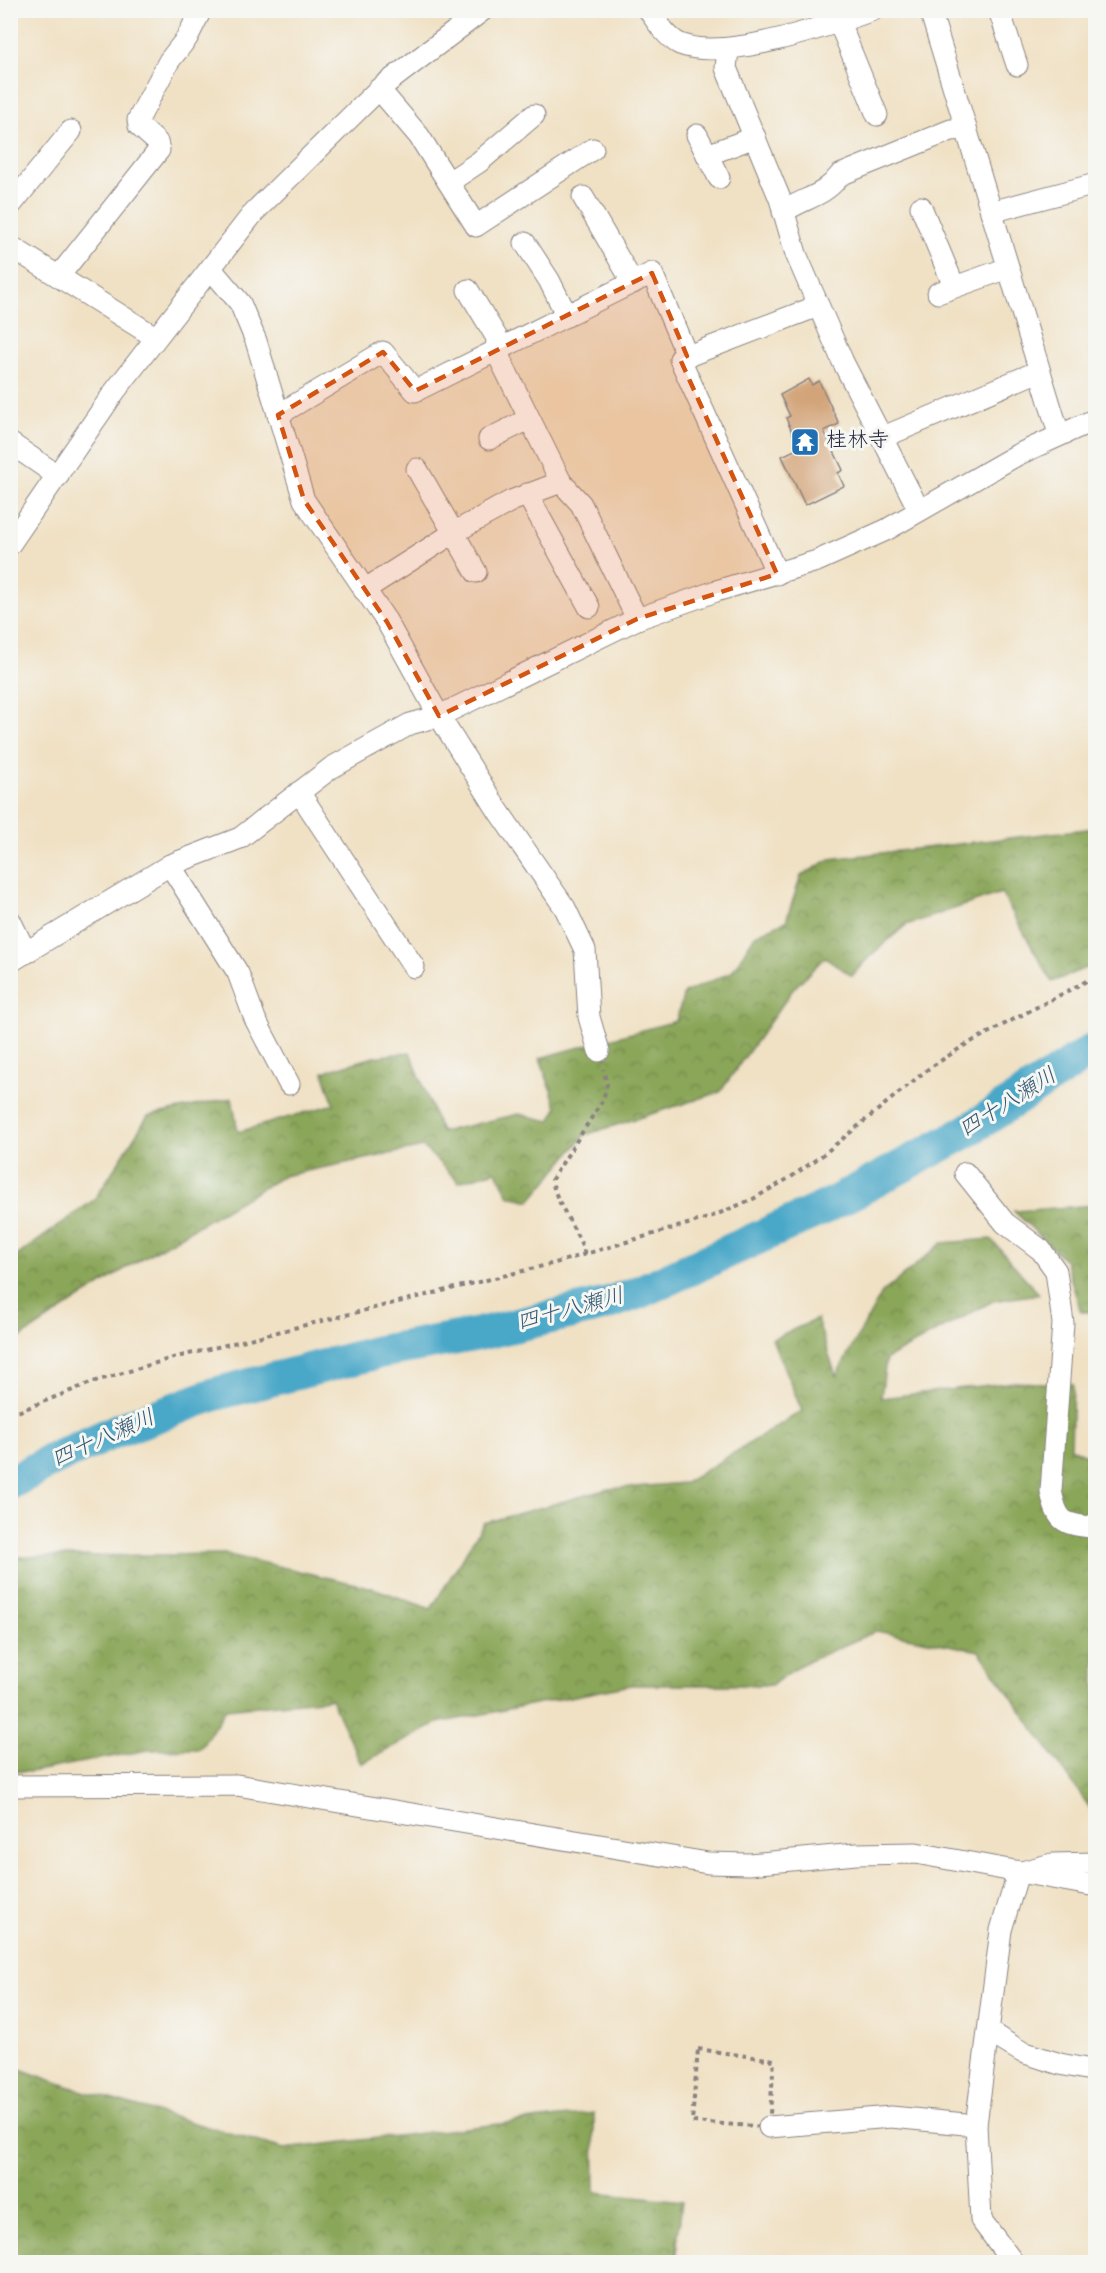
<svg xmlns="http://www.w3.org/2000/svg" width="1106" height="2273" viewBox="0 0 1106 2273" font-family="Dekko,'Klee One',sans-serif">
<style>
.forest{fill:url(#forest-crowns);stroke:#56644a;stroke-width:1.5}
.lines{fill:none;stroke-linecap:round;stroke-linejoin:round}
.river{stroke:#4aa7c8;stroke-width:34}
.building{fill:#d3a479}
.minor-casing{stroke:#898280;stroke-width:23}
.path{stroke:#898280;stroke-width:4;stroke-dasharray:4.5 4.5;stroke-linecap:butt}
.minor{stroke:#fff;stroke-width:21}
.marked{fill:#d45411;fill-opacity:0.2;stroke:#d45411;stroke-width:4.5;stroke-dasharray:12 8;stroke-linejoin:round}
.labels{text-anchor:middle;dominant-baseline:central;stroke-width:6;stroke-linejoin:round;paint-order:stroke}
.poi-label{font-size:21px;fill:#22223b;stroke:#f6f6f2;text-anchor:start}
.water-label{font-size:22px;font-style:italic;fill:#325773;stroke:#f6f6f2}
</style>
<defs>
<pattern id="forest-crowns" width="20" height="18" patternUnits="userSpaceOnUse" patternTransform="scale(1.5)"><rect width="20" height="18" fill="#8aa658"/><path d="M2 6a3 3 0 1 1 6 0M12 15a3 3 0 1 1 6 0" fill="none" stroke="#70874a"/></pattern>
</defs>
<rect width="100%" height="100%" fill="#f6f6f2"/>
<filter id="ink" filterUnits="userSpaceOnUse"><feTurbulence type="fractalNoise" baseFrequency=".0167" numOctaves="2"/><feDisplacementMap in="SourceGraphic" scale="12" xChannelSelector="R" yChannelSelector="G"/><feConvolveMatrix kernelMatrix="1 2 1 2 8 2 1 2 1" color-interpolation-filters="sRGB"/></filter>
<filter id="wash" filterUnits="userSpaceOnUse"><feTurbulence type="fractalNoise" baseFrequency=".008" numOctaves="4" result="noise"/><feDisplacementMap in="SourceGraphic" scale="24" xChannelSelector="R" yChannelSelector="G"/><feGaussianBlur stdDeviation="1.35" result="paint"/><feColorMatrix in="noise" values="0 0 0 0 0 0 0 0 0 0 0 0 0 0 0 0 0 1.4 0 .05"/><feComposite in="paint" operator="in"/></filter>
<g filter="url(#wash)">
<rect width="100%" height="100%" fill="#f0e1c4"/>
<g class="forest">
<polygon points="1095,828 1095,964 1052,982 1001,893 906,925 869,957 852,976 825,957 794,988 720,1092 585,1135 530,1201 509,1196 496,1171 459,1182 423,1147 283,1176 129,1266 11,1344 10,1261 95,1199 148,1116 232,1098 238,1132 334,1104 323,1072 374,1057 410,1052 441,1132 519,1114 550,1121 557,1108 540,1058 676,1021 684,993 732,972 755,935 786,921 801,876 830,859"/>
<polygon points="1095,1205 1095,1312 1081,1312 1065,1260 1014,1211"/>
<polygon points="991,1239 1039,1294 993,1301 886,1359 881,1398 1014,1382 1073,1384 1071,1448 1095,1459 1095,1815 979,1651 876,1631 800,1665 772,1685 631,1685 438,1723 361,1764 331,1699 226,1709 200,1749 148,1750 30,1772 11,1771 10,1557 225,1554 373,1588 431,1609 484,1523 608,1489 685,1483 802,1411 772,1339 817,1319 836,1376 882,1293 942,1243"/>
<polygon points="11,2066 76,2089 284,2149 594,2113 595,2192 682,2201 675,2262 11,2262"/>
</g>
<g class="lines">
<polyline class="river" points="10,1483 54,1459 118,1430 215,1394 379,1352 474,1335 603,1305 637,1293 830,1205 964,1133 1096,1048"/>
</g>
<g id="blocks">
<polygon class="building" points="809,379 812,385 819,381 839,424 824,431 843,470 838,473 844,486 805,505 782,456 799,448 786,418 790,416 780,395"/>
</g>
</g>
<g filter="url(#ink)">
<use href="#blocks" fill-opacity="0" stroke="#898280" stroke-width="1.5"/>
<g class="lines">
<g class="minor-casing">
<g id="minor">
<path d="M649 10C657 22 667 38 680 44 724 62 828 26 873 10"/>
<polyline points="930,10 1059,434"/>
<polyline points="999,10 1017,65"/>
<polyline points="839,22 877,115"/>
<polyline points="728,50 726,68 780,199 796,254 843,362 919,510"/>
<polyline points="379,89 419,136 476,226 593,149"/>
<polyline points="697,135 719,178"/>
<polyline points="707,155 755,137"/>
<polyline points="449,182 479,162 534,115"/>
<polyline points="583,197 633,283"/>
<polyline points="10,206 71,131"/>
<polyline points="921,207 954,286"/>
<path d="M783 212C805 197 824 197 840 175L951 130 966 129"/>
<polyline points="991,212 1096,184"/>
<polyline points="525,243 549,280 567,316"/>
<polyline points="10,246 155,337"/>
<polyline points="211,269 240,303 256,341 304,500 387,622 439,716 497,809 565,908 585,950 589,1017 599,1051"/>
<polyline points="59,276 159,150 157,142 139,126 138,120 169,61 187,38 201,10"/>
<polyline points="468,290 497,338 496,351 561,482 581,504 637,619"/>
<polyline points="938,293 1008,268"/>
<polyline points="278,415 383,352 415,391 652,273 687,356"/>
<polyline points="881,438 1039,371"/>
<polyline points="489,439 529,419"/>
<polyline points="10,443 58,476"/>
<polyline points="417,469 476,572"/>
<polyline points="527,494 589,607"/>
<polyline points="10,544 115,391 255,211 379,89 483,10"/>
<polyline points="777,574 680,359 818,306"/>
<polyline points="364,590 455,532 511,501 561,482"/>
<polyline points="299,792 414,967"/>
<polyline points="170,865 238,973 255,1019 289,1084"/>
<polyline points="10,920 26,953"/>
<polyline points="10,962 170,865 240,838 331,768 410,724 439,716 637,619 716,591 817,561 886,530 1017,455 1096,419"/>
<path d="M965 1173 1005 1223 1041 1250 1056 1271 1063 1323 1051 1491C1057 1520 1061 1524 1091 1527L1096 1523"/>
<polyline points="10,1786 237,1785 708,1863 749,1864 856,1854 916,1853 1096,1886"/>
<polyline points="989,2032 1022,2052 1060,2064 1096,2071"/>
<polyline points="769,2127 891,2117 976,2125"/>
<polyline points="1013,2262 981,2220 976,2125 1001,1930 1018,1873 1052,1864 1096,1863"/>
</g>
</g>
<g class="path">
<path d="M585 1254C578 1230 554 1201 552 1179L603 1100 607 1084 603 1069"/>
<polyline points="10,1415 93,1382 169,1359 555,1263 708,1218 753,1199 791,1177 824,1154 928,1069 965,1045 1096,976"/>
<polygon points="698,2049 774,2060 769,2127 692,2122"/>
</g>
<use href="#minor" class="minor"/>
</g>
</g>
<path class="marked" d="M652 273 687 356 680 359 777 574 637 619 439 716 387 622 304 500 278 415 383 352 415 391Z"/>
<defs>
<g id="temple-square" transform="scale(1.5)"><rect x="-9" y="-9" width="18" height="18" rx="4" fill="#1f6fb2" stroke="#f6f6f2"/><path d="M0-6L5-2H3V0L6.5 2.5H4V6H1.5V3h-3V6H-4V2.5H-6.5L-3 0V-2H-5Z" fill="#fff"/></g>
</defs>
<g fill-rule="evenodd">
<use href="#temple-square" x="805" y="442"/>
</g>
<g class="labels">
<g class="poi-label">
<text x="826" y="442">桂林寺</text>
</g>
<g class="water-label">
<text transform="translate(1009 1104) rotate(-32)">四十八瀬川</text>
<text transform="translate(571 1311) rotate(-15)">四十八瀬川</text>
<text transform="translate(104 1440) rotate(-24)">四十八瀬川</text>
</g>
</g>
<rect width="1106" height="2273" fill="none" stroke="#f6f6f2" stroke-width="36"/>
</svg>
